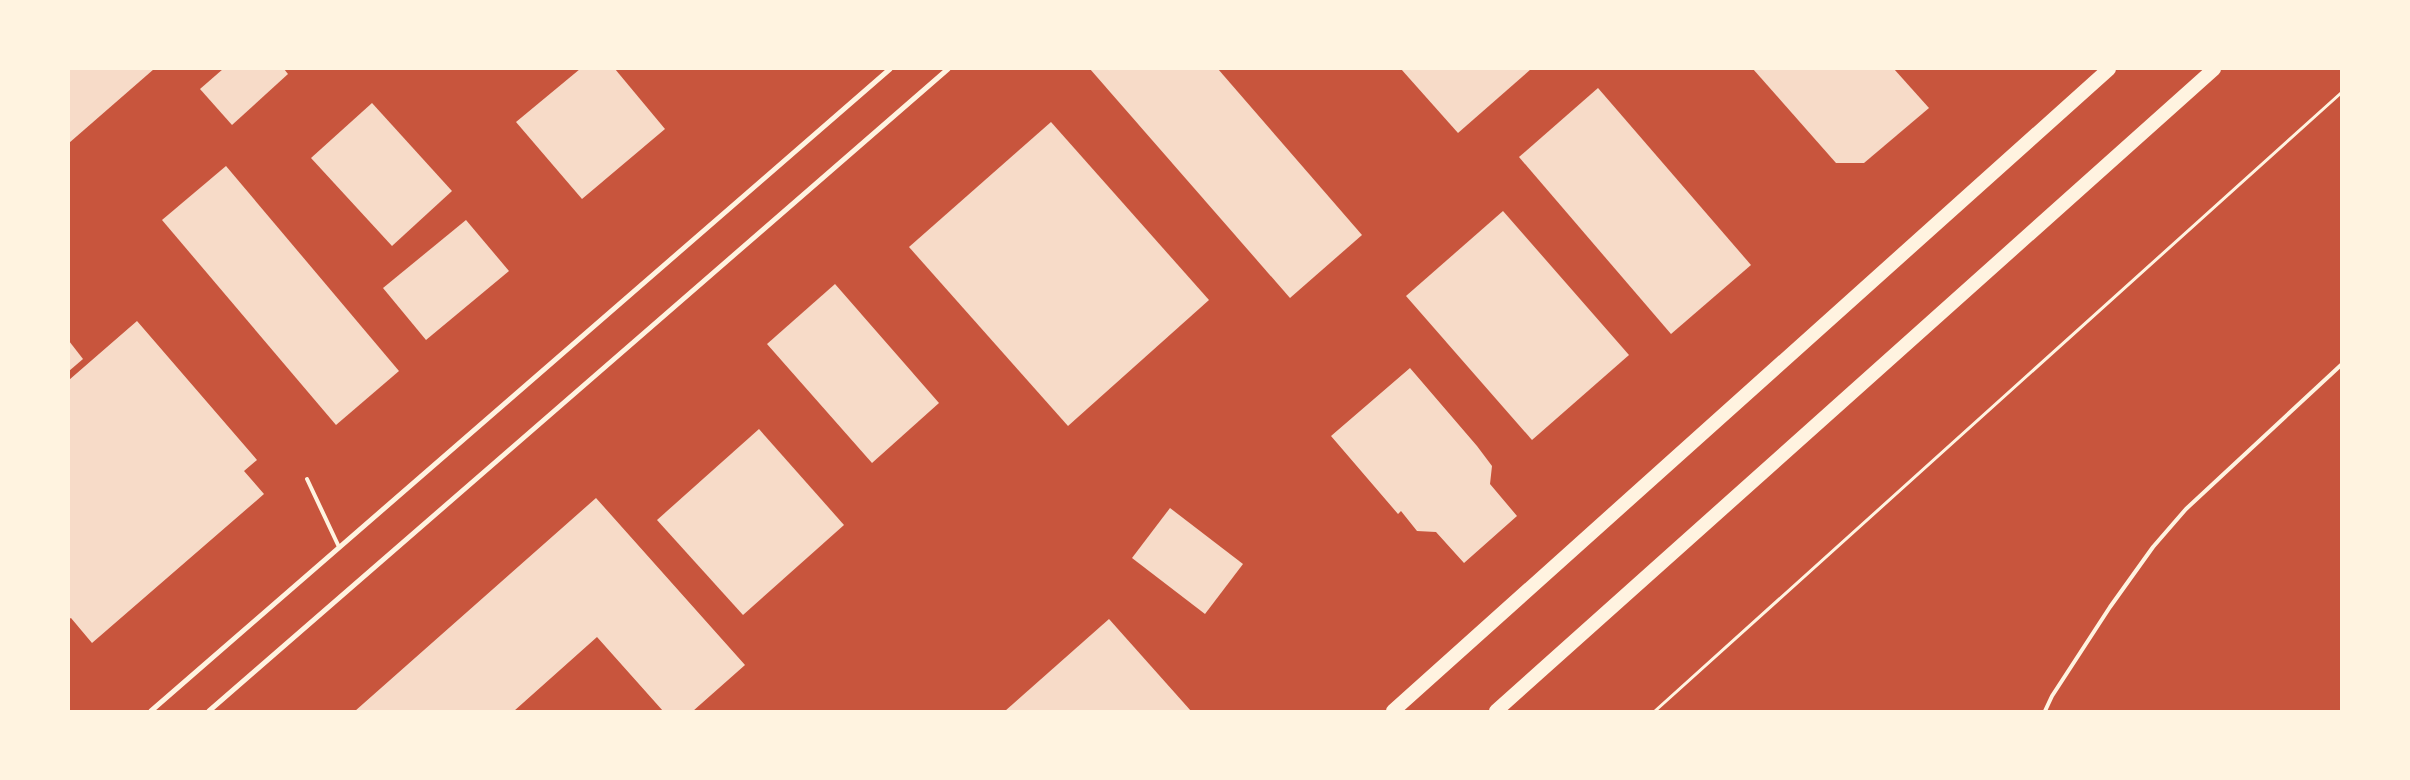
<svg xmlns="http://www.w3.org/2000/svg" width="2410" height="780" viewBox="0 0 2410 780" font-family="Jost,sans-serif">
<style>
.building{fill:#f7dbc8}
.lines{fill:none;stroke-linecap:round;stroke-linejoin:round}
.path{stroke:#fff3e0;stroke-width:3}
.service{stroke:#fff3e0;stroke-width:4}
.minor{stroke:#fff3e0;stroke-width:5}
.trunk{stroke:#fff3e0;stroke-width:14}
</style>
<rect width="100%" height="100%" fill="#c8553d"/>
<g class="building">
<polygon points="69,69 154,69 69,143"/>
<polygon points="223,69 284,69 288,74 232,125 200,89"/>
<polygon points="580,69 615,69 665,129 582,199 516,122"/>
<polygon points="1090,69 1218,69 1362,235 1290,298"/>
<polygon points="1401,69 1531,69 1458,133"/>
<polygon points="1753,69 1894,69 1929,108 1864,163 1836,163"/>
<polygon points="1598,88 1751,265 1671,334 1519,157"/>
<polygon points="372,103 452,191 392,246 311,158"/>
<polygon points="1051,122 1209,300 1068,426 909,247"/>
<polygon points="226,166 399,371 336,425 162,220"/>
<polygon points="1503,211 1629,355 1532,440 1406,296"/>
<polygon points="466,220 509,271 426,340 383,288"/>
<polygon points="835,284 939,403 872,463 767,344"/>
<polygon points="137,321 257,460 244,471 264,494 92,643 71,618 69,619 69,380"/>
<polygon points="69,341 83,359 69,371"/>
<polygon points="1410,368 1477,446 1492,466 1490,484 1517,516 1464,563 1436,532 1417,531 1401,511 1398,514 1331,436"/>
<polygon points="759,429 844,525 743,615 657,520"/>
<polygon points="596,498 745,665 693,711 663,711 597,637 514,711 355,711"/>
<polygon points="1170,508 1243,564 1205,614 1132,558"/>
<polygon points="1109,619 1191,711 1005,711"/>
</g>
<g class="lines">
<polyline class="path" points="1655,711 2341,93"/>
<g class="service">
<polyline points="307,479 339,547"/>
<polyline points="2045,711 2052,696 2110,607 2153,547 2186,509 2341,365"/>
</g>
<g class="minor">
<polyline points="151,711 890,69"/>
<polyline points="209,711 948,69"/>
</g>
<g class="trunk">
<polyline points="1393,711 2109,69"/>
<polyline points="1496,711 2214,69"/>
</g>
</g>
<rect width="2410" height="780" fill="none" stroke="#fff3e0" stroke-width="140"/>
</svg>
